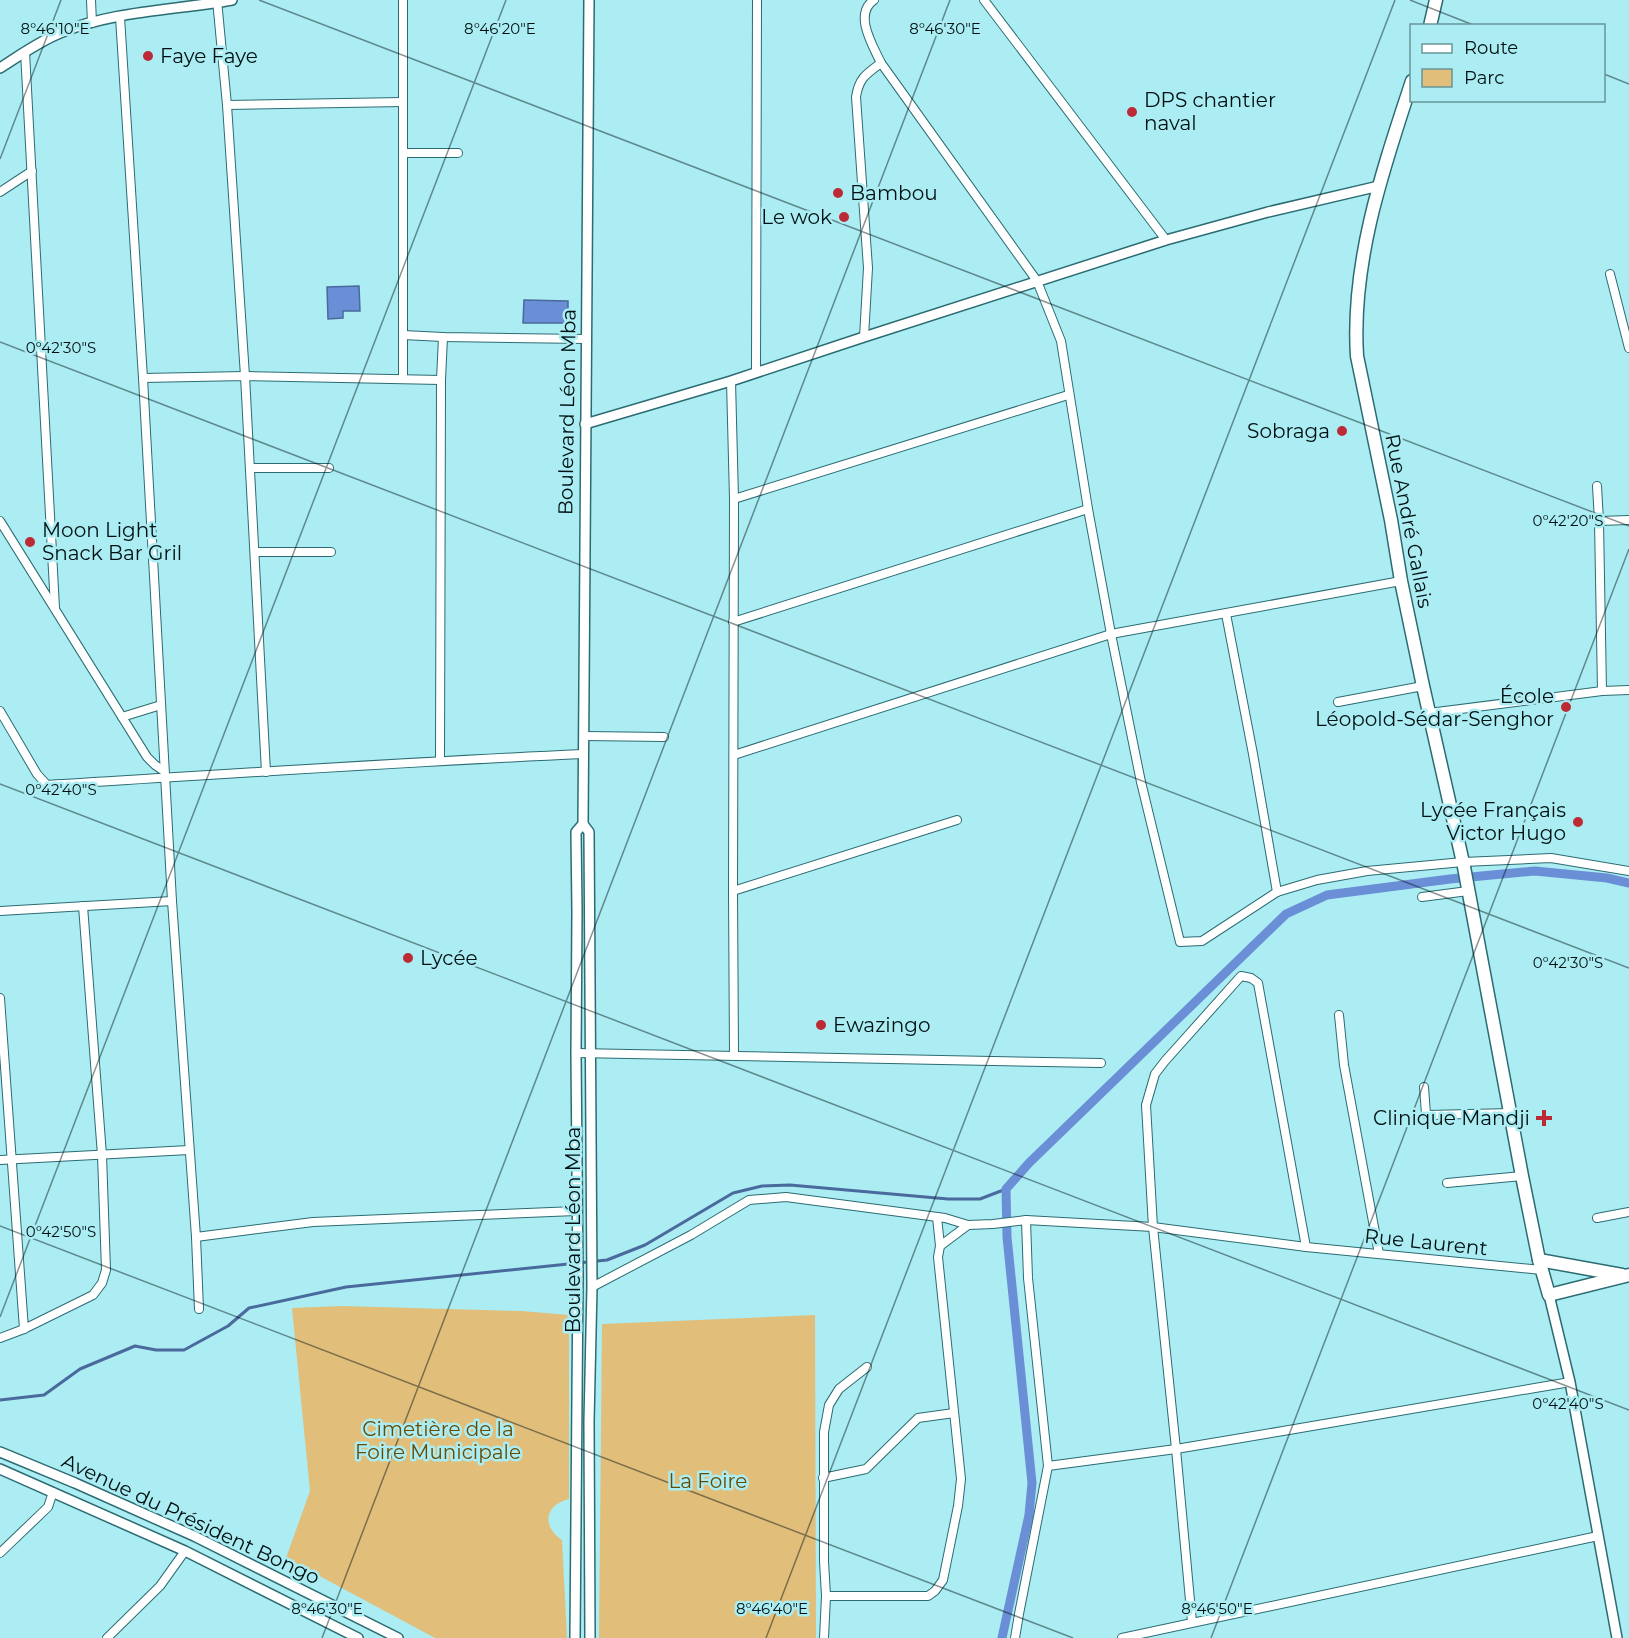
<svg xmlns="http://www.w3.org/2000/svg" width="1629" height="1638" viewBox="0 0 1629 1638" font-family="Montserrat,sans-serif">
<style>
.green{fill:#e1be7a}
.water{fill:#6a8fd7;stroke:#4a699c;stroke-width:1.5}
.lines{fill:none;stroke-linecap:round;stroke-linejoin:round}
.stream{stroke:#4a699c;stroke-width:3}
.canal{stroke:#6a8fd7;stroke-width:9}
.minor-casing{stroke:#2b6c72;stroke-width:10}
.tertiary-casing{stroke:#2b6c72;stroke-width:12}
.primary-casing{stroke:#2b6c72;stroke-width:15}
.minor{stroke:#fff;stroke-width:8}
.tertiary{stroke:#fff;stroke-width:9}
.primary{stroke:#fff;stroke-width:12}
.ticks{fill:none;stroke:#001012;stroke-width:1.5;stroke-opacity:0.45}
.poi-dot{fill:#bc2b35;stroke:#abedf3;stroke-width:2}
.labels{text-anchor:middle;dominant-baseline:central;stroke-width:5;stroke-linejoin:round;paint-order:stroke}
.poi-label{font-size:20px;fill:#001012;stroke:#abedf3;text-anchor:start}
.street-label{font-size:20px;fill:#001012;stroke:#abedf3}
.park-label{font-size:20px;fill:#684c04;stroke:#abedf3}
.ticks-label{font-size:15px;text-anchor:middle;fill:#001012;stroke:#abedf3;stroke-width:5;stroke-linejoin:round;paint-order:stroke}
</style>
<rect width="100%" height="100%" fill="#abedf3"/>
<g class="green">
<path d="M343 1306 521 1311 569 1315V1499C545 1505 541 1526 562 1540L567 1638H435L286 1558 310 1491 292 1308Z"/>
<polygon points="815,1315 816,1638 599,1638 602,1324"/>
</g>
<g class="water">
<polygon points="359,286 360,311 343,311 343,318 328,319 327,287"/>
<polygon points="524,300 568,301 568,323 523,323"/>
</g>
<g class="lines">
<polyline class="stream" points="0,1400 44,1395 80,1369 135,1346 156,1350 184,1350 228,1326 249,1308 346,1287 607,1260 645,1245 733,1193 762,1186 790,1185 948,1199 980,1199 1006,1189"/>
<polyline class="canal" points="1002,1638 1029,1515 1032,1483 1007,1237 1006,1189 1029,1163 1286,914 1327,895 1450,879 1535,871 1607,878 1629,883"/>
<g class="minor-casing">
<g id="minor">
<polyline points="91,0 92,23"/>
<polyline points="217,0 227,105 245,376 266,772"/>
<path d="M874 0C853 14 873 46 881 63L1037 281 1061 341 1088 509 1111 634 1141 782 1180 942 1202 941 1277 892 1317 880 1367 871 1463 862 1551 858 1629 871"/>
<polyline points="984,0 1166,240"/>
<polyline points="120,17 143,378 172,901 196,1237 199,1309"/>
<polyline points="25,52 55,608"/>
<polyline points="227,105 403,102"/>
<polyline points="403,153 458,153"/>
<polyline points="0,192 32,171"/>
<polyline points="1610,274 1629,348"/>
<polyline points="403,335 443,337 586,339"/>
<path d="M864 337 868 268 856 97C859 78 866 74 881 63"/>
<polyline points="756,372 757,0"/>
<polyline points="143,378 245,376 441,380"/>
<polyline points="403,379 403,0"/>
<polyline points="731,381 734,499 733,891 734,1055"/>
<polyline points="250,468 329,468"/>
<polyline points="1597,486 1599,521"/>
<polyline points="734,499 1068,395"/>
<polyline points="0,521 147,757 155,765 164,771"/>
<polyline points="255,552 331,552"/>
<polyline points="1226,614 1253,754 1277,892"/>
<polyline points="733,622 1088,509"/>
<polyline points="1602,691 1629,690"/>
<polyline points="1338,702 1423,686"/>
<path d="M0 711 37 774 47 785C226 774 404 762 583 754"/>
<polyline points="1429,713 1602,691 1599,521 1629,520"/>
<polyline points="122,717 161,705"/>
<polyline points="584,736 664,737"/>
<polyline points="734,755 1111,634 1401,581"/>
<polyline points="440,760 441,380 443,337"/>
<polyline points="733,891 957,820"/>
<polyline points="1422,897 1468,891"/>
<polyline points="0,911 172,901"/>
<polyline points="0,998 24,1329"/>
<polyline points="1339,1015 1344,1065 1379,1254"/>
<polyline points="576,1053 1101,1063"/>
<polyline points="1424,1087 1426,1114 1428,1115 1511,1113"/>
<polyline points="0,1160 189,1150"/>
<polyline points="1447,1183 1522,1176"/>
<polyline points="937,1217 940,1246"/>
<polyline points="1597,1218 1629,1212"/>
<polyline points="196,1237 313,1222 576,1211"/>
<polyline points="592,1287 691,1235 749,1200 786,1197 945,1218 968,1225"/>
<polyline points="0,1338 24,1329 93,1295 102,1283 106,1270 102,1155 83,906"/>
<polyline points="1048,1466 1176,1449 1283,1431 1570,1382"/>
<polyline points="823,1478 866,1469 918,1418 954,1413"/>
<polyline points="0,1553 48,1507 53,1492"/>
<polyline points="826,1596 928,1596 935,1591 943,1580 958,1506 961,1479 938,1257 940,1246 968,1225 993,1224 1026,1220 1153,1227 1306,1247 1542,1270"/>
<polyline points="1192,1622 1176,1449 1153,1227 1146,1105 1155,1074 1165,1061 1241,976 1251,978 1258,983 1306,1247"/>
<polyline points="107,1638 160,1586 185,1551"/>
<polyline points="824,1638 826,1596 824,1561 824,1432 829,1405 839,1389 867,1367"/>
<polyline points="1015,1638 1019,1614 1048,1466 1028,1278 1026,1220"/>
<polyline points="1122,1638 1598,1536"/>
</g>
</g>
<g class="tertiary-casing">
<g id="tertiary">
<path d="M0 68C19 56 38 42 60 33 111 11 177 10 232 0"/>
<polyline points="585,424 731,381 864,337 1166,240 1268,212 1379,186"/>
<polyline points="583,824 589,832 592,1287 589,1421 590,1638"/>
<polyline points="1549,1295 1570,1382 1617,1638"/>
<polyline points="0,1452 75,1483 194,1536 398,1638"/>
<polyline points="0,1469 185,1551 358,1638"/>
<path d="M575 1638 578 1276 576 1053 577 912 576 832 583 824C586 550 585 275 589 0"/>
</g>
</g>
<g class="primary-casing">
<g id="primary">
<polyline points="1430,26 1436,0"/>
<path d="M1412 81C1383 169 1351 262 1357 356L1391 520 1401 581 1423 686 1464 867 1522 1176 1539 1260 1549 1295 1629 1275"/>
<polyline points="1539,1260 1622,1275"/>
</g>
</g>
<use href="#minor" class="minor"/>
<use href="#tertiary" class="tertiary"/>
<use href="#primary" class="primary"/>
</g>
<path class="ticks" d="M259 0 1629 526M1410 0 1476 26M1604 74 1629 84M0 159 61 0M0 342 1629 968M0 784 1629 1410M0 1226 1073 1638M0 1317 506 0M322 1638 950 0M766 1638 1395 0M1211 1638 1629 549"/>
<g class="poi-dot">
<circle cx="148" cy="56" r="6"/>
<circle cx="1132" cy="112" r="6"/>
<circle cx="838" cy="193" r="6"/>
<circle cx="844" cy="217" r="6"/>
<circle cx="1342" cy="431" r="6"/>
<circle cx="30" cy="542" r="6"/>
<circle cx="1566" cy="707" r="6"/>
<circle cx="1578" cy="822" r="6"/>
<circle cx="408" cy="958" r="6"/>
<circle cx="821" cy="1025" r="6"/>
<path d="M1541 1109h6v6h6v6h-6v6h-6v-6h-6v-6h6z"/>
</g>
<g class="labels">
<g class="poi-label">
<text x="160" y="56">Faye Faye</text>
<text x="1144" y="100">DPS chantier<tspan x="1144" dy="23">naval</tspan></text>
<text x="850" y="193">Bambou</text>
<text x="832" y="217" text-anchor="end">Le wok</text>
<text x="1330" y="431" text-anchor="end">Sobraga</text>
<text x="42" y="530">Moon Light<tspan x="42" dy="23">Snack Bar Gril</tspan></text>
<text x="1554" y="696" text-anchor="end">École<tspan x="1554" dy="23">Léopold-Sédar-Senghor</tspan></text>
<text x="1566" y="810" text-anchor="end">Lycée Français<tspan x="1566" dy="23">Victor Hugo</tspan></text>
<text x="420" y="958">Lycée</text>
<text x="833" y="1025">Ewazingo</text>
<text x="1530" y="1118" text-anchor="end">Clinique Mandji</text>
</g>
<g class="street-label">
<text transform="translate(567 412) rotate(-89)">Boulevard Léon Mba</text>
<text transform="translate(1409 521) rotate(79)">Rue André Gallais</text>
<text transform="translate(573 1230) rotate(-90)">Boulevard Léon Mba</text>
<text transform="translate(1426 1242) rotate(6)">Rue Laurent</text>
<text transform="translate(191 1519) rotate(25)">Avenue du Président Bongo</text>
</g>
<g class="park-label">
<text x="438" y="1429">Cimetière de la<tspan x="438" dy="23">Foire Municipale</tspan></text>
<text x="708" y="1481">La Foire</text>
</g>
</g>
<g class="ticks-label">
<text x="55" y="34">8°46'10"E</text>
<text x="500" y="34">8°46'20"E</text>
<text x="945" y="34">8°46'30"E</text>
<text x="61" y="353">0°42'30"S</text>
<text x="1568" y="526">0°42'20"S</text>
<text x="61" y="795">0°42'40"S</text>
<text x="1568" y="968">0°42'30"S</text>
<text x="61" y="1237">0°42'50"S</text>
<text x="1568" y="1409">0°42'40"S</text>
<text x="327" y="1614">8°46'30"E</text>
<text x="772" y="1614">8°46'40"E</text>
<text x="1217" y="1614">8°46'50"E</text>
</g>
<rect x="1410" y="24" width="195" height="78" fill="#abedf3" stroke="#679599" stroke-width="1.5"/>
<rect x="1422" y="44" width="30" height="9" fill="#ffffff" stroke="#679599" stroke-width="1.5"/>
<text x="1464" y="54" font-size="18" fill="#001012">Route</text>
<rect x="1422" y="69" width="30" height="18" fill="#e1be7a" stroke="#679599" stroke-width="1.5"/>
<text x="1464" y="84" font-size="18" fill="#001012">Parc</text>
</svg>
